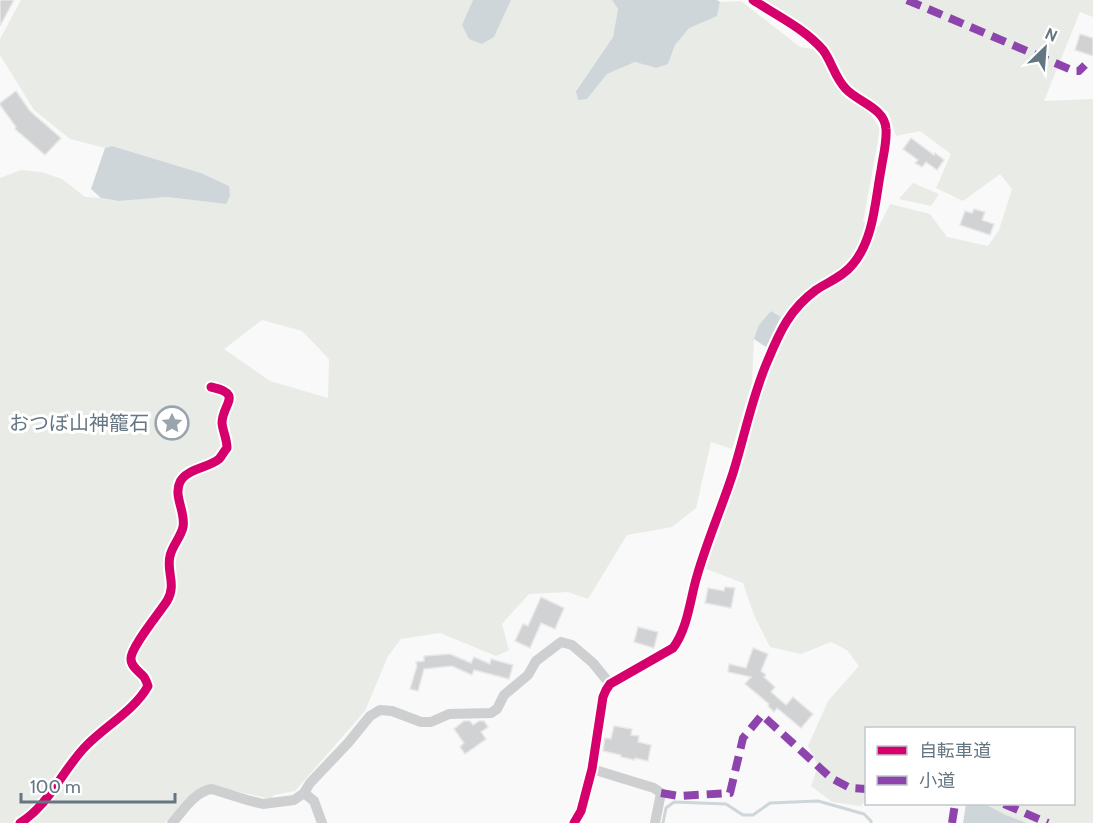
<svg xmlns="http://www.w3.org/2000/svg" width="1093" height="823" viewBox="0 0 1093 823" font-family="Cabin,'Noto Sans JP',sans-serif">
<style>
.green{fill:#e8ebe6;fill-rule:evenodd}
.water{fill:#ced6d9}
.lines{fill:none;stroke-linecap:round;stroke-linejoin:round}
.stream{stroke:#ced6d9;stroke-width:3}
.building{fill:#d0d2d3;stroke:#e8e8e8;stroke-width:1.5}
.minor{stroke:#cecfd0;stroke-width:10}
.quiet{stroke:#8e44ad;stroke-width:8;stroke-dasharray:15 8;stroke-linecap:butt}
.cycleway-casing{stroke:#fff;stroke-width:13}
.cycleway{stroke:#d6006c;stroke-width:9}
.labels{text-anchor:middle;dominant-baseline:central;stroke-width:6;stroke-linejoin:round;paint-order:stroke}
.poi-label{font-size:20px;fill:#657683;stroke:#fff;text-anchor:end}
</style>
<rect width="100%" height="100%" fill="#f9f9f9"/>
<g class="green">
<path d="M21 0H473L462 25 494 37 511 0H612L618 9 613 37 576 90 587 99 607 74 635 62 655 68 668 64 675 45 689 27 717 16 720 2 741 1 800 47 817 50 842 95 868 110 880 129 863 222 879 226 890 204 930 214 947 237 988 246 999 230 1012 189 1000 174 963 201 936 188 951 154 920 131 896 136 888 112 850 87 823 43 762 0H1093V17L1080 12 1044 101 1093 99V823H1027L1006 815 985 804H1074V728H866V800L861 806 832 802 811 786 818 766 808 746 828 701 859 666 847 650 831 642 801 654 770 647 754 615 743 583 704 568 758 396 789 324 781 317 771 311 754 339 752 383 732 449 711 442 696 508 672 527 627 535 588 599 568 592 529 594 502 624 509 650 496 656 440 633 401 639 388 656 365 711 295 791 274 795 271 799 208 785 199 789 164 823H0V178L21 170 41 172 62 179 85 197 101 198 119 201 167 197 226 204 229 186 201 173 112 146 105 148 70 139 34 110 0 55V39ZM262 320 302 331 329 359 328 398 270 381 224 349Z"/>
<polygon points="913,183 939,194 931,206 899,199"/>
</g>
<g class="water">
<polygon points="473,0 511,0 494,37 482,44 469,39 462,25"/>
<polygon points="612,0 717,0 720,2 717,16 689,28 675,45 668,64 656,68 635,62 607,74 587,99 578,100 576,91 613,37 618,9"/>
<polygon points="112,146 201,173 229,186 230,196 226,204 167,197 119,201 101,198 91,189 105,148"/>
<polygon points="771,311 781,317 766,347 754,339 759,325"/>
<polygon points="966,804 985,804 1006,815 1027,823 963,823"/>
</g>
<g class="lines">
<polyline class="stream" points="663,823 666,808 674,802 726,804 743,815 753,815 770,803 818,801 864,814 871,821 871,823"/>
</g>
<g class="building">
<polygon points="0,0 14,0 0,26"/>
<polygon points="1080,34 1093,38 1093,56 1075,50"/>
<polygon points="16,91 30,111 61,138 45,155 15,129 16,127 0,105 0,103"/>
<polygon points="911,138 934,155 935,153 944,160 937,170 926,162 922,167 915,163 918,160 903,149"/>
<polygon points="974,209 985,212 982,220 994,224 990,235 960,225 965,211 972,213"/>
<polygon points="725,587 735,588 731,608 705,603 708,588 724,591"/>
<polygon points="541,597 564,608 555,629 541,623 530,648 515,641 523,624 528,626"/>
<polygon points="638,627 658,632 654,648 634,642"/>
<polygon points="753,648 768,654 761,671 766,675 764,677 775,687 771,692 786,705 793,697 813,714 801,728 777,708 774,712 768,706 769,704 745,684 751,677 728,672 729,664 746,668"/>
<polygon points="450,654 471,663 474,657 490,664 491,659 513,665 509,679 474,670 472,675 452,666 424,669 418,691 410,689 417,666 416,662 424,661 424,656"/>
<polygon points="464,721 470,721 473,725 479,721 484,721 488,727 481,732 486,739 465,754 460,747 464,743 454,729"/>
<polygon points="614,726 632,729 631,735 639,736 638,742 651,745 648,761 635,758 635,760 621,757 621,755 603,751 605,738 611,739"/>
</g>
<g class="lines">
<g class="minor">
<polyline points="592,769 654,788 661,793 655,823"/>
<polyline points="304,793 314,801 322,823"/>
<path d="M20 823C49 805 62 771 85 747 105 726 134 711 148 686 147 683 146 680 144 677 140 672 131 667 131 659 130 648 160 612 167 601 177 584 166 572 170 556 172 546 181 537 183 527 186 512 173 496 180 482 186 469 208 468 219 459 222 456 224 451 227 448 227 439 223 432 222 423 222 404 244 394 211 387"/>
<path d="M172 823C183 811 195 791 212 789L247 800 263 804 294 800 304 793 310 783 348 743 370 716 380 710 392 711 421 722H431L449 714 491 713 497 709 504 695 528 675 536 661 561 642 572 645 593 663 610 684"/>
<path d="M574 823 581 811 592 769 603 697 606 690 610 684 673 648C688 628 690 599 697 576 707 541 722 507 733 473 745 435 752 396 768 360 780 331 790 309 816 290 828 282 844 276 853 264 874 239 875 201 881 170 883 156 887 143 886 129 885 108 858 102 846 89 835 78 832 62 823 50 805 29 776 15 753 0"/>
</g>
<g class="quiet">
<polyline points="907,0 1074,71 1079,71 1085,65"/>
<polyline points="661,793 679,796 730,793 743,738 762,715 831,778 850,788 866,789"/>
<polyline points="1004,804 1048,823"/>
<polyline points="952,823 955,804"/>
</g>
<g class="cycleway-casing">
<g id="cycleway">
<path d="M20 823C49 805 62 771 85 747 105 726 134 711 148 686 147 683 146 680 144 677 140 672 131 667 131 659 130 648 160 612 167 601 177 584 166 572 170 556 172 546 181 537 183 527 186 512 173 496 180 482 186 469 208 468 219 459 222 456 224 451 227 448 227 439 223 432 222 423 222 404 244 394 211 387"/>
<path d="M574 823 581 811 592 769 603 697 606 690 610 684 673 648C688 628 690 599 697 576 707 541 722 507 733 473 745 435 752 396 768 360 780 331 790 309 816 290 828 282 844 276 853 264 874 239 875 201 881 170 883 156 887 143 886 129 885 108 858 102 846 89 835 78 832 62 823 50 805 29 776 15 753 0"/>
</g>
</g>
<use href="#cycleway" class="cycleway"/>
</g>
<defs>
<g id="sight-ring" transform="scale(1.725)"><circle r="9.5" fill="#fff" stroke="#99a4ac" stroke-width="1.5"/><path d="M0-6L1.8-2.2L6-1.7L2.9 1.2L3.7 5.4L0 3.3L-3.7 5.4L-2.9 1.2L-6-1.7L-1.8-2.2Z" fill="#99a4ac"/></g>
</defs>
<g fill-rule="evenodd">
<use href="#sight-ring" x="172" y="423"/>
</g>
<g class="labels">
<g class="poi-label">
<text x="149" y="423">おつぼ山神籠石</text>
</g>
</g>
<rect x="865" y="727" width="210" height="78" fill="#ffffff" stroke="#c1c8cd" stroke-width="1.5"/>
<rect x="877" y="746" width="30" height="9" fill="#d6006c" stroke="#c1c8cd" stroke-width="1.5"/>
<text x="919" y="757" font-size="18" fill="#657683">自転車道</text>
<rect x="877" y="776" width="30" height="9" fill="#8e44ad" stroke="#c1c8cd" stroke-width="1.5"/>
<text x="919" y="787" font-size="18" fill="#657683">小道</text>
<g transform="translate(1045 48) rotate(25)" stroke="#ffffff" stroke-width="4.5" paint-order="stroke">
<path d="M0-4.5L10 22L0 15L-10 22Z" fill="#657683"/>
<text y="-9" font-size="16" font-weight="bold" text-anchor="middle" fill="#657683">N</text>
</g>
<path d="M21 793v9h154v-9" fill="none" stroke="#657683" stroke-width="3"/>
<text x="30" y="793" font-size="18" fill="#657683" stroke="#ffffff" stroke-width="4.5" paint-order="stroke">100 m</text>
</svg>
